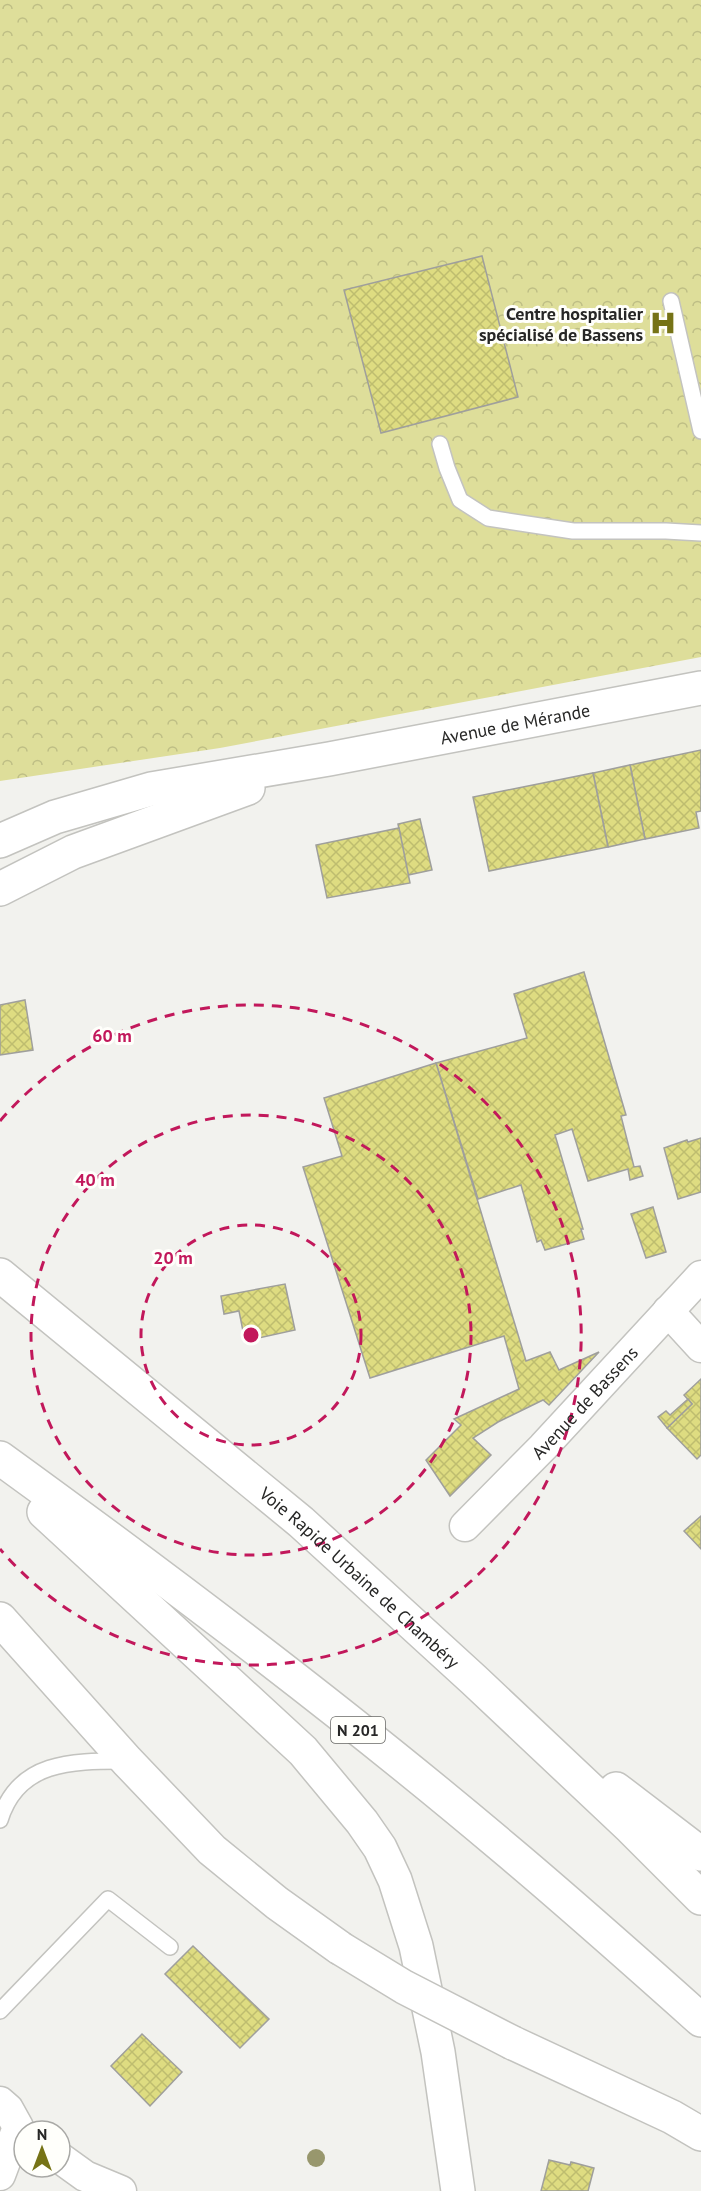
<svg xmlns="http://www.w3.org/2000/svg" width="701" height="2191" viewBox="0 0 701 2191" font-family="'PT Sans',sans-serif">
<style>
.forest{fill:url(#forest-crowns)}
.building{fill:url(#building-cross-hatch);stroke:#9f9f9c;stroke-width:1.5}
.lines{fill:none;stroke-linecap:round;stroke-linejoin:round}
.lane-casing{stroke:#c3c3bf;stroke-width:18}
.street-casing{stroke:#c3c3bf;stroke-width:33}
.secondary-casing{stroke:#c3c3bf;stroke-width:36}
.highway-casing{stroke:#c3c3bf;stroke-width:36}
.lane{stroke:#fff;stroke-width:15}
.street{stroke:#fff;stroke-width:30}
.secondary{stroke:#fff;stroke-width:33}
.highway{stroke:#fff;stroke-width:33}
.highway-bridge-casing{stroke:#c3c3bf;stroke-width:36;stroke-linecap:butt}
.highway-bridge{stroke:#fff;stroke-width:33}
.tree{fill:#98976d}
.ring{fill:none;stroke:#c2185b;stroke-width:3;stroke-dasharray:10 8}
.labels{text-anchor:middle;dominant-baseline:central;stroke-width:6;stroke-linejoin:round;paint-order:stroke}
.shield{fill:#fffffb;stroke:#686866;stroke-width:1.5}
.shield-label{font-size:16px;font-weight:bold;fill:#272726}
.poi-label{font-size:18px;font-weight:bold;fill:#272726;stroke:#fffffb;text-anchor:end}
.street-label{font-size:18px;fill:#272726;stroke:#fffffb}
.centre{fill:#c2185b;stroke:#fffffb;stroke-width:3}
.ring-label{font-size:18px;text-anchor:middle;font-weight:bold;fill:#c2185b;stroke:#fffffb;stroke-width:6;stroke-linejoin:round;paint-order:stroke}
</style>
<defs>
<pattern id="forest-crowns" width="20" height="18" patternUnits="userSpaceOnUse" patternTransform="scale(1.5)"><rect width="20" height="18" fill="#dede9a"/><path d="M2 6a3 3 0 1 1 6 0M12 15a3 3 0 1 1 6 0" fill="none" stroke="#bebe85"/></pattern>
<pattern id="building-cross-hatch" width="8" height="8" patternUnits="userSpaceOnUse" patternTransform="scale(1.5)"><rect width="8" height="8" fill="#dedc81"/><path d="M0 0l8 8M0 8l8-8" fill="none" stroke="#bebd6f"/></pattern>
</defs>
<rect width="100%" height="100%" fill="#f2f2ee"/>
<polygon class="forest" points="0,0 701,0 701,657 220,748 0,781"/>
<g class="building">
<polygon points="482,256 518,397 381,433 344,290"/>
<polygon points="701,750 701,811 696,812 699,828 645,839 630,765"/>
<polygon points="630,765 645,839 608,847 593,773"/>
<polygon points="593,773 608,847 489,871 473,797"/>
<polygon points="420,819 432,870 408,875 398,824"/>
<polygon points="399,828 410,883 327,898 316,845"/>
<polygon points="584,972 626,1115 621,1116 634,1167 640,1166 643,1176 630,1180 628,1169 588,1181 572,1129 555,1135 583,1229 581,1229 584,1239 545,1250 541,1240 537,1242 521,1185 478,1199 436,1063 527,1038 514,994"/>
<polygon points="25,1000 33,1050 0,1055 0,1005"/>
<polygon points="436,1063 526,1361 550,1352 559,1370 599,1352 549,1405 543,1400 498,1422 473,1438 491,1455 450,1496 426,1460 461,1425 454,1419 519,1389 504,1336 370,1378 303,1167 342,1156 324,1098"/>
<polygon points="701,1138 701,1192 678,1199 664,1148 687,1140 688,1142"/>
<polygon points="653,1207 666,1252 646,1258 631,1214"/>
<polygon points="285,1284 295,1330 245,1341 239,1311 224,1314 221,1296"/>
<polygon points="701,1379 701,1455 697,1459 667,1428 692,1404 684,1395"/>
<polygon points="688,1399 692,1404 667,1428 658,1417 666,1411 670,1415"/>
<polygon points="701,1516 701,1549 684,1531"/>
<polygon points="193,1946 269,2019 240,2048 165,1974"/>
<polygon points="142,2034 182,2072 150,2106 111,2066"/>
<polygon points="549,2160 570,2165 571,2162 594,2168 588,2191 541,2191"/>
</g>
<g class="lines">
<g class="lane-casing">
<g id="lane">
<polyline points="671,301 701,431"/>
<polyline points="440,444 447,468 460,500 488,518 573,531 666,531 701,533"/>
<path d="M0 1820C18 1761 72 1761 123 1761"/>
<polyline points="0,2011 108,1899 170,1947"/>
</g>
</g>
<g class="street-casing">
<g id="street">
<polyline points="668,1311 701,1347"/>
<path id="s1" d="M465 1526 543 1447 701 1276"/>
<polyline points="0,2102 8,2109 18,2127 0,2175"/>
<polyline points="60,2158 85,2176 121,2191"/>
</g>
</g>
<g class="secondary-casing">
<g id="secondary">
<path id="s2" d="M0 841 55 817 151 789 329 759 701 688"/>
<polyline points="0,889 73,852 248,788"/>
</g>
</g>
<g class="highway-casing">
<g id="highway">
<path id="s3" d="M0 1275 301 1522 474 1680 631 1828 701 1898"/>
<path d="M0 1458C171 1582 341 1710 503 1847 570 1903 636 1962 701 2020"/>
<polyline points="44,1512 303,1751 362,1822 380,1848 395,1880 416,1946 438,2052 458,2191"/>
<polyline points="0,1619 127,1761 212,1850 277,1903 340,1948"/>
<polyline points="616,1789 701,1854"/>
<polyline points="513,2043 672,2117 701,2134"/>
</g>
</g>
<use href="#lane" class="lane"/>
<use href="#street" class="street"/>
<use href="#secondary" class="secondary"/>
<use href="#highway" class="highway"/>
<g class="highway-bridge-casing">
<polyline id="highway-bridge" points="340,1948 404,1987 513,2043"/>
</g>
<use href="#highway-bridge" class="highway-bridge"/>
</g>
<circle class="tree" cx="316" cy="2158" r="9"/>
<g class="ring">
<circle cx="251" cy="1335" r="110"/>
<circle cx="251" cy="1335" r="220"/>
<path d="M0 1121A330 330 0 1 1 0 1549"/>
</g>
<defs>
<g id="hospital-bare" transform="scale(2.07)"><path d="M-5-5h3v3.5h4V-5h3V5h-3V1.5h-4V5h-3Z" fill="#767316" stroke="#fffffb" stroke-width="2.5" paint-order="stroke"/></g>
</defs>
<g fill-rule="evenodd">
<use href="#hospital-bare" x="663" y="323"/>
</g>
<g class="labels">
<rect class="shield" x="331" y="1717" width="54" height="26" rx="4.5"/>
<g class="shield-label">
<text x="358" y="1730">N 201</text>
</g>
<g class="poi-label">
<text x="643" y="313">Centre hospitalier<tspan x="643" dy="21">spécialisé de Bassens</tspan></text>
</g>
<g class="street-label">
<text stroke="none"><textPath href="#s2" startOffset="530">Avenue de Mérande</textPath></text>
<text stroke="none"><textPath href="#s1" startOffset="172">Avenue de Bassens</textPath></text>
<text stroke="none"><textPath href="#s3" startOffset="470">Voie Rapide Urbaine de Chambéry</textPath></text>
</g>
</g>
<circle cx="251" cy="1335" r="9" class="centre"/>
<g class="ring-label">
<text x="112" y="1042">60 m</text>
<text x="95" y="1186">40 m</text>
<text x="173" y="1264">20 m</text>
</g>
<g transform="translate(42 2149)"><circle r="28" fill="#fffffb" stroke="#a9a9a6" stroke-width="1.5"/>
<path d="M0-4.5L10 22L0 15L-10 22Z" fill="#767316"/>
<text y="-9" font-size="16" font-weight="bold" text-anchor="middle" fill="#272726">N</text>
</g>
</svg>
